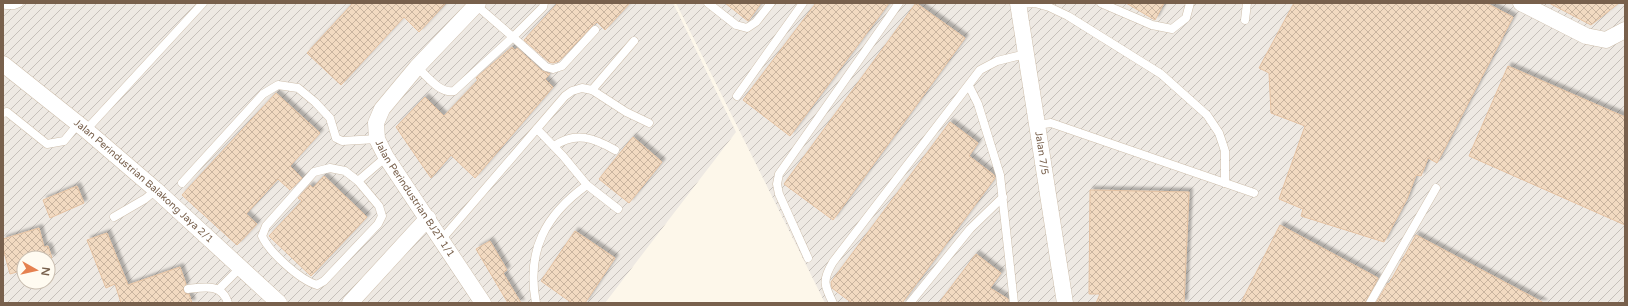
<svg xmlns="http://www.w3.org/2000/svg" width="1628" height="306" viewBox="0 0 1628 306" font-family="'Varela Round',sans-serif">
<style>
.industrial{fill:url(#industrial-furrows);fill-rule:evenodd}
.building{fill:url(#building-cross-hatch);stroke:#e5c2a2;filter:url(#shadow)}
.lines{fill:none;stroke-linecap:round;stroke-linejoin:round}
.service-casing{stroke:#cfc0ae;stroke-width:9}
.minor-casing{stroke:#cfc0ae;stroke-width:17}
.service{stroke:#fff;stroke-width:8}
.minor{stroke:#fff;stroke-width:16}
.labels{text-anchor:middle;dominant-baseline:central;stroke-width:3.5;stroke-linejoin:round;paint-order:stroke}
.street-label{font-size:10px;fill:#78604c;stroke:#fffbf1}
</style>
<defs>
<pattern id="industrial-furrows" width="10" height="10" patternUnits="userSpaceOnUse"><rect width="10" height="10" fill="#eee9e3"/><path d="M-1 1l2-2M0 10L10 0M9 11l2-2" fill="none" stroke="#c6c0ba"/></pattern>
<pattern id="building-cross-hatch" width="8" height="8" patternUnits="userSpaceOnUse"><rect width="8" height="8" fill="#f2dac1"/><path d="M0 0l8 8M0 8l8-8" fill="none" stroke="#c9b49f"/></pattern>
<filter id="shadow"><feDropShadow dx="3.5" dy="-3.5" stdDeviation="1" flood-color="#0004"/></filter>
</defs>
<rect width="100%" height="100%" fill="#fdf7ea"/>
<g class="industrial">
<path d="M3 3H673L736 132 605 303H3ZM24 258H48V282H24Z"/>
<polygon points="676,3 1625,3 1625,303 825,303"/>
</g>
<g class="building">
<polygon points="353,3 446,3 419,32 404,17 341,85 307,53"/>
<polygon points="558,3 630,3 605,30 597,22 593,25 559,61 553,63 549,62 524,40"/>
<polygon points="725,3 761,3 748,21"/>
<polygon points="816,3 889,3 790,136 743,100"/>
<polygon points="916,3 965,38 833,220 784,184"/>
<polygon points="1126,3 1164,3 1155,20"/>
<polygon points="1294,3 1486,3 1513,17 1437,163 1428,158 1421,176 1416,175 1407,199 1384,242 1301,216 1303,209 1279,199 1305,126 1271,113 1269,73 1259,68"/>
<polygon points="1549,3 1619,3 1591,25"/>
<polygon points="512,47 515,50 517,48 542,71 550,74 545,79 553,87 475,178 451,155 431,178 396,127 425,97 444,116 478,80 476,78"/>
<polygon points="1508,66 1625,117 1625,225 1469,156"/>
<polygon points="276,93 320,133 290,166 302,178 290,190 278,179 246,214 257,224 237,245 182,195"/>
<polygon points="950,122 978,143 969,156 994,175 995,178 902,303 852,303 832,288 831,282"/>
<polygon points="633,137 662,162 629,203 599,179"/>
<polygon points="324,176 367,217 311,276 269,236 302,201 298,198 310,185 313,188"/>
<polygon points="77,186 84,203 50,218 43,200"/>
<polygon points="1090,190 1189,192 1184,303 1096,303 1100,294 1089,294"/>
<polygon points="1280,225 1378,278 1365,303 1241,303"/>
<polygon points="39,228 44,247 48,246 52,258 24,258 24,270 10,274 3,248 3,239"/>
<polygon points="575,231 615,258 585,303 572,303 541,281"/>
<polygon points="107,233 128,285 180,267 186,284 183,290 186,294 189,294 192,303 121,303 115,284 106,288 87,240"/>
<polygon points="1416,235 1544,303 1376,303 1388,283 1389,284"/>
<polygon points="490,241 507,270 503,273 521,303 508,303 476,249"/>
<polygon points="976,254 1001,273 990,288 1008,299 1008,303 939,303"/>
</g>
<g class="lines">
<g class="service-casing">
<g id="service">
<polyline points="544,3 543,7 513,37 546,67 553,69 562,66 595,30"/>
<polyline points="708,3 736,25 747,28 756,22 771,3"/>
<polyline points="1101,3 1152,25 1172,29 1186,18 1190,3"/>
<polyline points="1018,4 1035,3 1049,7 1068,16 1161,74 1207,115 1219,133 1225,151 1225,183"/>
<polyline points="6,5 14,5 19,3"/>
<polyline points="1245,20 1247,3"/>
<path d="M417 67C427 76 440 94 454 91L513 37 476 5"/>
<polyline points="969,86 978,104 1000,175 1014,303"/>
<polyline points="592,90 634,41"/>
<polyline points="737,96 803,3"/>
<polyline points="3,113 7,112 47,144 64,141 78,124"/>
<polyline points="1037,125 1051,123 1254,193"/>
<polyline points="537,129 563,156 587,185 618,209"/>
<polyline points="86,130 203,3"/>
<path d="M554 146C576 131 594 138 615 150"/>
<path d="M330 168 345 171 358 181 379 206 382 216 378 224 324 281 317 285C300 280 269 252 262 236L266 226 314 172Z"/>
<polyline points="358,181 386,157"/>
<polyline points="182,183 263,94 278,85 298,88 315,102 330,118 336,138 342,141 377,139"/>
<polyline points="114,217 145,199 156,190"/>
<polyline points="442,239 565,96 572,91 582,88 592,90 626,112 649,123"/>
<polyline points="808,258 779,194 777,184 779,174 899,3"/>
<path d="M188 289C204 287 222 283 228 303"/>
<polyline points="219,289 240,268"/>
<path d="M536 303C526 251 545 215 587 185"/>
<path d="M833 303C824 285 822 280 833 262L980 70 997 61 1026 54"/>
<polyline points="910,303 970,229 1003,197"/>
<polyline points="1370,303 1436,188"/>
</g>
</g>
<g class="minor-casing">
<g id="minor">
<path id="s1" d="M478 3 417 67 382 109 376 123 377 139 386 157 483 303"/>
<path id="s2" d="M1018 3 1065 303"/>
<polyline points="1521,3 1586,36 1606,40 1625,30"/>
<path id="s3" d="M3 64 86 130 156 190 279 303"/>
<polyline points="350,303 428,218"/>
</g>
</g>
<use href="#service" class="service"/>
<use href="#minor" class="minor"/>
</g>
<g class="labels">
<g class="street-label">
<text stroke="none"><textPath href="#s2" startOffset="152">Jalan 7/5</textPath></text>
<text stroke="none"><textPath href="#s3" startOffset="183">Jalan Perindustrian Balakong Jaya 2/1</textPath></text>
<text stroke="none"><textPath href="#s1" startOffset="245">Jalan Perindustrian BJ2T 1/1</textPath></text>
</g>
</g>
<rect width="1628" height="306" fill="none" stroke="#78604c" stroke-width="8"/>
<g transform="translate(36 270) rotate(98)"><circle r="19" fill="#fffbf1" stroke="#c9bdaf"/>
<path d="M0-3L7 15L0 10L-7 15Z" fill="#e58150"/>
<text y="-6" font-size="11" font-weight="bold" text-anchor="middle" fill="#78604c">N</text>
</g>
</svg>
